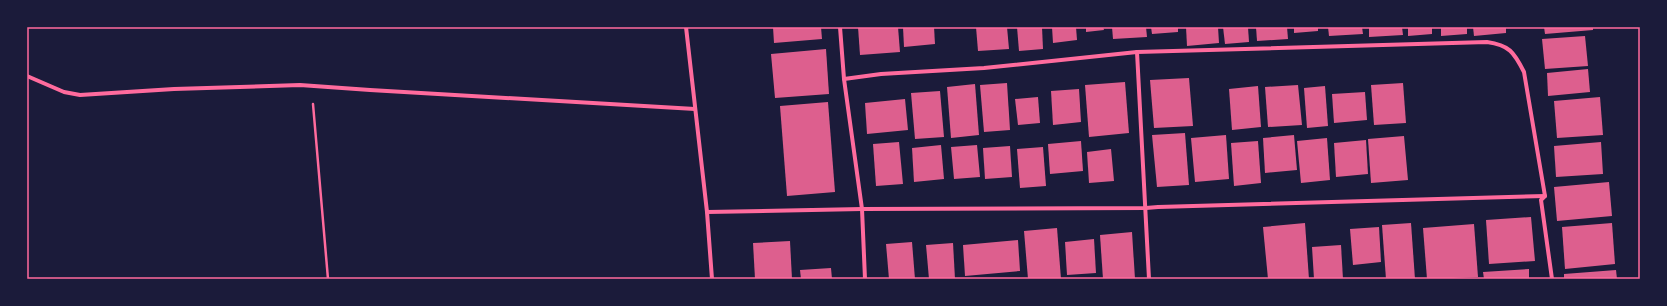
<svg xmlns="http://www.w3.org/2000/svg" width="1667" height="306" viewBox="0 0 1667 306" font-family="'Open Sans',sans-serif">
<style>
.building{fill:#dd5f8e}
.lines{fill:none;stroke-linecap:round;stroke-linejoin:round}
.path{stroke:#ff6b9d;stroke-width:2.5}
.minor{stroke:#ff6b9d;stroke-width:4}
.neatline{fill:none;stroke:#ff6b9d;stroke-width:1.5}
</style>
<rect width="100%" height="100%" fill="#1b1b3a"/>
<g class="building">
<polygon points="773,27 821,27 822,39 774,43"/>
<polygon points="858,27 898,27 900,52 860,55"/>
<polygon points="903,27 934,27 935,44 904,47"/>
<polygon points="976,27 1007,27 1009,49 978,51"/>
<polygon points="1017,27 1042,27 1043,49 1019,51"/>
<polygon points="1052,27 1076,27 1077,40 1053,43"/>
<polygon points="1086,27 1103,27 1104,30 1086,32"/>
<polygon points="1112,27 1146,27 1147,37 1113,39"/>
<polygon points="1151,27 1178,27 1178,32 1152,34"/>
<polygon points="1186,27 1218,27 1219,43 1187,46"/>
<polygon points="1223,27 1248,27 1249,42 1225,44"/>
<polygon points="1256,27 1287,27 1288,39 1257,41"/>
<polygon points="1294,27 1318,27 1318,31 1294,33"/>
<polygon points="1328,27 1362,27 1363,34 1329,36"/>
<polygon points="1369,27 1402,27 1403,35 1369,37"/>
<polygon points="1408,27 1432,27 1432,34 1408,36"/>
<polygon points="1441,27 1467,27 1467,34 1441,36"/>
<polygon points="1473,27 1506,27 1506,33 1474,36"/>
<polygon points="1544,27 1593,27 1593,30 1545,34"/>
<polygon points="1585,36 1588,66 1545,69 1542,39"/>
<polygon points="826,49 829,94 775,98 771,54"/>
<polygon points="1588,69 1590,92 1548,96 1547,73"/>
<polygon points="1189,78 1193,126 1154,128 1150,80"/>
<polygon points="1125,82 1129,133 1089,137 1085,85"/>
<polygon points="1007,83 1010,130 984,132 980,85"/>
<polygon points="1403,83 1406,123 1374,125 1371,85"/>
<polygon points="975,84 979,135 951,138 947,87"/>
<polygon points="1298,85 1302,125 1268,127 1265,87"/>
<polygon points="1258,86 1261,127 1232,130 1229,89"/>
<polygon points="1325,86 1328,126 1307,128 1304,88"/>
<polygon points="1079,89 1081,122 1053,125 1051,91"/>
<polygon points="940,91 944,137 915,139 911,93"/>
<polygon points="1365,92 1367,120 1334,123 1332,94"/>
<polygon points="1038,97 1040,123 1018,125 1015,99"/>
<polygon points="1600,97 1603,135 1557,138 1554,101"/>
<polygon points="905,99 908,130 867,134 865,103"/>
<polygon points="828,102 835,192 787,196 780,106"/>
<polygon points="1185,133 1189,185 1157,187 1152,135"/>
<polygon points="1226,135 1229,179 1195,182 1191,138"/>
<polygon points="1294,135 1297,170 1265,173 1263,138"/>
<polygon points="1404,136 1408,180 1371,183 1368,139"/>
<polygon points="1327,138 1330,180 1301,183 1297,141"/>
<polygon points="1366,140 1368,174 1336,177 1334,143"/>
<polygon points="1081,141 1083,171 1050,174 1048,144"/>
<polygon points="1258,141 1261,183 1234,186 1231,143"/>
<polygon points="899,142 903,184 876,186 873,144"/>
<polygon points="1601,142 1603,174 1556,177 1554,146"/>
<polygon points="941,145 944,179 914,182 912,148"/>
<polygon points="977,145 980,177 954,179 951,147"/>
<polygon points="1010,146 1012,177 985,179 983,148"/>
<polygon points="1043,147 1046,186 1020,188 1017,149"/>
<polygon points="1111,149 1114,181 1089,183 1087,152"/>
<polygon points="1609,182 1612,216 1557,221 1554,187"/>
<polygon points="1531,217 1535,261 1489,264 1486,220"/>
<polygon points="1305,223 1309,279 1268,279 1263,227"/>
<polygon points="1411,223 1415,279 1386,279 1382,225"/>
<polygon points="1612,223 1615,264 1565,269 1562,227"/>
<polygon points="1474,224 1478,277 1427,279 1423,228"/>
<polygon points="1379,227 1381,262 1353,265 1350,229"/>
<polygon points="1057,228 1061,279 1028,279 1024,231"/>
<polygon points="1132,232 1135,279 1103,279 1100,235"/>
<polygon points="1094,239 1096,273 1067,275 1065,242"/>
<polygon points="1018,240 1020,271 965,276 963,245"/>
<polygon points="790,241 792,279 755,279 753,243"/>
<polygon points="912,242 915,279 889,279 886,244"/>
<polygon points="953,243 955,279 929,279 926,245"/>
<polygon points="1341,245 1343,279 1314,279 1312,247"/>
<polygon points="831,268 832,279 801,279 800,270"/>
<polygon points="1529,269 1529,279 1484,279 1483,272"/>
<polygon points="1616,270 1617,279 1564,279 1564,274"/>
</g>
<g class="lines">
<polyline class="path" points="313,104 328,279"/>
<g class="minor">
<polyline points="686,27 707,212 862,209 1146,208 1158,207 1545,196"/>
<polyline points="840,27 844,79 862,209 865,279"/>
<polyline points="1137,52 1149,279"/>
<polyline points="27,76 64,92 80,95 174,89 300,85 370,90 695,109"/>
<path d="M844 79 881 74 984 68 1137 52 1487 42C1509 45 1514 52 1524 72L1545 196 1541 200 1552 279"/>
<polyline points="707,212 712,279"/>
</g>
</g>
<rect width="1667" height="306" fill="none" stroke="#1b1b3a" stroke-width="56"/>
<rect x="28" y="28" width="1611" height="250" class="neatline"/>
</svg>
